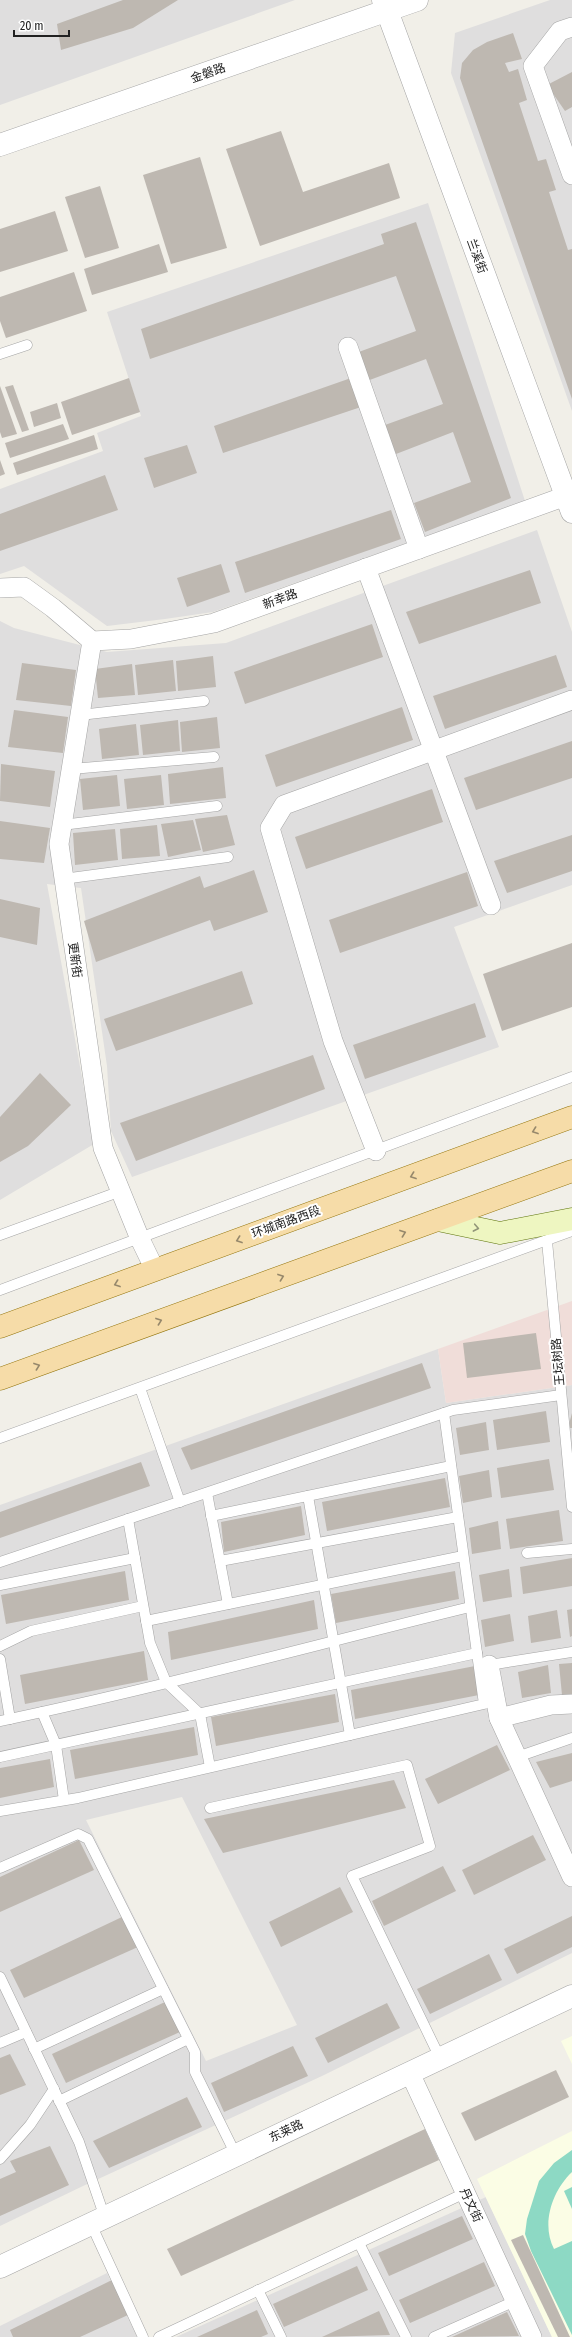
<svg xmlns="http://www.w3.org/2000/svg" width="572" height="2337" viewBox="0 0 572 2337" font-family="'Fira Sans Condensed','Noto Sans SC',sans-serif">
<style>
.residential{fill:#dfdede;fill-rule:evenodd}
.commercial{fill:#f0ddd9}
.education{fill:#fbfde5}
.pitch{fill:#8dd9c4}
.building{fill:#beb8b1}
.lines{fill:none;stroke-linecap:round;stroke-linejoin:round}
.service-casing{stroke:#a5a5a5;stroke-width:11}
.minor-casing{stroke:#a5a5a5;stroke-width:20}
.tertiary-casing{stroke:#a5a5a5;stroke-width:23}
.secondary-casing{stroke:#5d730d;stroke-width:23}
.primary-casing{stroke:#93740b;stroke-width:23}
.service{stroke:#fff;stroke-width:10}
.minor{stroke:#fff;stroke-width:19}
.tertiary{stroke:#fff;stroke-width:22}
.secondary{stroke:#eef6c1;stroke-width:22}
.primary{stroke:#f6dca8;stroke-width:22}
.oneway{stroke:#96886b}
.oneway2{stroke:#929679}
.labels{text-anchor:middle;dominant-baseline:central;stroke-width:4;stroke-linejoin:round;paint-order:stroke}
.street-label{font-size:12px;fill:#212121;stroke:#fff}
</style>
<rect width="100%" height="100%" fill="#f1efe8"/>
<g class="residential">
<polygon points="0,0 295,0 0,105"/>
<polygon points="550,0 572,0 572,411 451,73 455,33"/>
<polygon points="428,203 525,501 213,612 165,619 107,626 24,566 0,574 0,489 103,451 97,433 141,416 107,312"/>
<polygon points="537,530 572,632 572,885 454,927 499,1047 132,1177 111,1131 107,1066 81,888 47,884 94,1144 0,1200 0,621 14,628 107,652 226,643"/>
<path d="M438 1349 446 1403 572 1385V1953L322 2076 83 2186 0 2226V1505ZM182 1797 297 2025 206 2061 86 1820Z"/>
<polygon points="486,2197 552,2337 176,2337"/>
<polygon points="107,2273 137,2337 0,2337 0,2326"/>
</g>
<polygon class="commercial" points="572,1301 572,1385 446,1403 438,1349"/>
<g class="education">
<polygon points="572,2036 572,2064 561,2041"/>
<polygon points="572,2131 572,2337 552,2337 477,2179"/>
</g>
<g class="pitch">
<path d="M572 2150V2172C552 2191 541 2224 554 2249L572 2241V2335L531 2251 525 2234 527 2219 539 2181 554 2163Z"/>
<polygon points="572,2187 572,2209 564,2191"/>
</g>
<g class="building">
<polygon points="123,0 178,0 133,28 61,50 57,24"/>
<polygon points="513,33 522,59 505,63 509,72 518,69 527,100 519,103 538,161 546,159 556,190 549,192 568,250 572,249 572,399 460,78 462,63 473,50 487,42"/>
<polygon points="572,72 572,107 565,111 547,85"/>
<polygon points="281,131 303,192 389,163 400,198 260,246 226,149"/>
<polygon points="200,157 227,248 171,264 143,175"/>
<polygon points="100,186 119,248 85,258 65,197"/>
<polygon points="55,211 68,251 0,272 0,229"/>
<polygon points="416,222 511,498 425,532 414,503 471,482 453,432 396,454 385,425 443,404 426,359 367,381 356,353 416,331 396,276 150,359 141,329 384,244 381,234"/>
<polygon points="159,244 168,272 92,295 84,269"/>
<polygon points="74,272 87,311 6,338 0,321 0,297"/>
<polygon points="129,378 140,412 72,435 61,402"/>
<polygon points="351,378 361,407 223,453 214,426"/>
<polygon points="13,385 29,430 22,432 5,387"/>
<polygon points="0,386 17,434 2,438 0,432"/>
<polygon points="57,403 61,418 34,427 30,412"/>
<polygon points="63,424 69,439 10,458 5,443"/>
<polygon points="94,435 98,449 17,475 13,463"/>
<polygon points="187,445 197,473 154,488 144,458"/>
<polygon points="0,460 5,474 0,476"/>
<polygon points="105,475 118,510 0,551 0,514"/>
<polygon points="391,510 401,539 245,593 235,562"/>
<polygon points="221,564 230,592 187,607 177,578"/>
<polygon points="530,570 541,603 419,644 406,612"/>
<polygon points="372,624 383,657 245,704 234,672"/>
<polygon points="556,655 567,687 445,729 433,696"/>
<polygon points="213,656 216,687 178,691 176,661"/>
<polygon points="173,660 176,691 138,695 135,665"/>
<polygon points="22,663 76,670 71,706 16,700"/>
<polygon points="132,664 135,695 98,698 95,669"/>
<polygon points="402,707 413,740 276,787 265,755"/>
<polygon points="14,710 68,717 63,753 8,747"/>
<polygon points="217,717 220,748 182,752 180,722"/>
<polygon points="178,720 180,751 143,755 140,725"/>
<polygon points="136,724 139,755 102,759 99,729"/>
<polygon points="572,741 572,778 476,810 464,778"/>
<polygon points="1,764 55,771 50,807 0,801"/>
<polygon points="223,767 226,798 170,804 168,774"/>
<polygon points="117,775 120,806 83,810 80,779"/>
<polygon points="161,775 164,805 127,809 124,779"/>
<polygon points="432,789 443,822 306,869 295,837"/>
<polygon points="227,815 235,845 203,852 195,819"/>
<polygon points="193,820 201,850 168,857 161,824"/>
<polygon points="0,821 50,828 44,863 0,859"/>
<polygon points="157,825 160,856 122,859 120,829"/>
<polygon points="115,829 118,860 75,865 73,833"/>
<polygon points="572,835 572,871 507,893 494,861"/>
<polygon points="254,870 268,912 214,931 210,920 96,962 84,921 200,876 204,888"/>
<polygon points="467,872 478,906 340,953 329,920"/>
<polygon points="0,899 40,908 37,945 0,937"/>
<polygon points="572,943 572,1007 502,1031 483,974"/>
<polygon points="242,971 253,1004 116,1051 104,1019"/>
<polygon points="475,1003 486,1037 365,1079 353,1045"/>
<polygon points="313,1055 325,1089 136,1161 120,1123"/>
<polygon points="40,1073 71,1105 28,1146 0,1162 0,1117"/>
<polygon points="536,1333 541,1369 467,1378 463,1343"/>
<polygon points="422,1363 431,1388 191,1470 181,1448"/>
<polygon points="546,1411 550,1442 497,1450 493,1420"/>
<polygon points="572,1413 572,1428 568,1428"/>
<polygon points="486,1422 489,1450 460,1455 456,1428"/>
<polygon points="549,1459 554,1490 501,1498 497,1468"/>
<polygon points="141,1462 150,1486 0,1538 0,1512"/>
<polygon points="489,1470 492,1497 463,1503 459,1476"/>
<polygon points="445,1478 450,1507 327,1531 322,1502"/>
<polygon points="301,1506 305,1535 224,1552 221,1522"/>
<polygon points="559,1510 563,1541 510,1549 506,1519"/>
<polygon points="498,1521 501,1549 472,1554 469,1528"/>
<polygon points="572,1558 572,1586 523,1594 520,1567"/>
<polygon points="509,1569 512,1597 483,1602 479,1575"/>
<polygon points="125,1571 129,1600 6,1624 1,1595"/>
<polygon points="455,1571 459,1599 336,1623 331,1594"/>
<polygon points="314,1600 318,1629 171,1660 168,1632"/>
<polygon points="572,1609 572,1636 570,1637 567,1610"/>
<polygon points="557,1610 561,1638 531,1643 528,1616"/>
<polygon points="510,1614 514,1641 485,1647 481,1620"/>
<polygon points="144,1651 148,1680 25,1704 20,1675"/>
<polygon points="572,1663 572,1694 562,1695 559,1664"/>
<polygon points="548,1665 551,1693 522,1698 518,1672"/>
<polygon points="475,1666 479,1695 355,1719 351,1690"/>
<polygon points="335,1694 339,1722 216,1746 211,1717"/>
<polygon points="194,1727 198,1755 75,1779 70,1750"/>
<polygon points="497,1745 510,1770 438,1804 425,1779"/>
<polygon points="572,1753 572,1781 550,1788 536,1762"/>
<polygon points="50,1759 54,1787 0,1798 0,1768"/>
<polygon points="394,1780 406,1808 223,1853 204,1819"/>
<polygon points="533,1835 546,1860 474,1895 462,1870"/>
<polygon points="79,1840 94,1870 0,1912 0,1877"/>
<polygon points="443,1866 456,1891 384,1926 372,1901"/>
<polygon points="340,1887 353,1912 281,1947 269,1922"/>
<polygon points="572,1916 572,1947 517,1974 504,1949"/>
<polygon points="122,1917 138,1947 24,1998 10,1970"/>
<polygon points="489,1954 502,1980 430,2014 417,1989"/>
<polygon points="165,2002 180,2032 66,2083 52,2054"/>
<polygon points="387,2003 400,2028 328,2063 315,2038"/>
<polygon points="293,2046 308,2076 224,2112 211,2083"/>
<polygon points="10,2054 26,2085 0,2095 0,2058"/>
<polygon points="556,2070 569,2097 475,2141 461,2113"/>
<polygon points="187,2097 202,2127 109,2168 93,2141"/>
<polygon points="425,2129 439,2160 181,2276 167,2249"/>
<polygon points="50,2146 69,2185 0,2216 0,2179 16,2172 10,2161"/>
<polygon points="462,2216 473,2239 389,2276 378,2253"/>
<polygon points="523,2235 570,2337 558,2337 511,2240"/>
<polygon points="484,2262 495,2286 410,2323 399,2300"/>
<polygon points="357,2266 368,2290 284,2327 273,2304"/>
<polygon points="112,2280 128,2315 80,2337 13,2337 10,2330"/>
<polygon points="257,2310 268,2334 261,2337 197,2337"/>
<polygon points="379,2311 390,2335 322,2337"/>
<polygon points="507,2312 519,2336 452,2337"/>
</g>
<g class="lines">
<g class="service-casing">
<g id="service">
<polyline points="0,354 27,345"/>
<polyline points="80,715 204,701"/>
<polyline points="71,769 214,757"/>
<polyline points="62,825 217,806"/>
<polyline points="63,879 228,857"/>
<polyline points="0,1235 121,1191"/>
<polyline points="547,1241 572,1507"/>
<polyline points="0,1290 572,1077"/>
<polyline points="140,1388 180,1502"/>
<polyline points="0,1438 572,1231"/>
<polyline points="207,1493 228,1604"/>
<polyline points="308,1496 350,1735"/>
<polyline points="211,1516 451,1466"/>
<polyline points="128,1519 150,1643 166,1682 200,1714 210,1767"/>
<polyline points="527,1553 572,1549"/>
<polyline points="220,1561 458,1517"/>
<polyline points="0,1562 453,1410 561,1395"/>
<polyline points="0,1585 135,1558"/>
<polyline points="146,1621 463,1556"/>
<polyline points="0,1646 31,1631 143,1606"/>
<polyline points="0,1659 10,1719"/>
<polyline points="489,1665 572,1652"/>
<polyline points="42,1712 56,1745 64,1800"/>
<path d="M0 1721C158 1688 314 1645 470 1607"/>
<polyline points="0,1757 477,1653"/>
<polyline points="517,1757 572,1738"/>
<polyline points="210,1808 407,1765 430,1846 352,1876 440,2058"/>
<polyline points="0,1811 78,1798 484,1704 444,1413"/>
<polyline points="0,1868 78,1834 88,1839 195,2052 195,2072 236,2155"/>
<polyline points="0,1977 79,2142 105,2218"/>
<polyline points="0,2043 26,2032"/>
<polyline points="34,2049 163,1989"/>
<polyline points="59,2101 188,2039"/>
<polyline points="0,2159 30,2125 54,2089"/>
<polyline points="91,2224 143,2337"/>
<polyline points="359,2243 406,2337"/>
<polyline points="258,2290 281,2337"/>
<polyline points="159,2337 465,2193"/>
<polyline points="434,2337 515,2301"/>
</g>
</g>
<g class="minor-casing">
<g id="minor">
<polyline points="572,27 560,31 533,66 572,175"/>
<polyline points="348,347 419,549"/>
<polyline points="366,568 491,905"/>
<polyline points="0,588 24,587 53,608 92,641 131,639 214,623 566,496"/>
<polyline points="92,641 59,844 103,1148 140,1239 155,1270"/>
<polyline points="376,1151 333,1041 270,828 284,805 572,700"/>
<polyline points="489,1665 499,1718 572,1877"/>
<polyline points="499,1718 551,1705 572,1704"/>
<polyline points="410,2073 532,2337"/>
</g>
</g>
<g class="tertiary-casing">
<g id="tertiary">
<polyline points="383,0 572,512"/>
<polyline points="0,145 417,0"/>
<polyline points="0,2267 572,1996"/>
</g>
</g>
<g class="secondary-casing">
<polyline id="secondary" points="438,1220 500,1233 572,1219"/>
</g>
<g class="primary-casing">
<g id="primary">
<polyline points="0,1327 572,1117"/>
<polyline points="0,1379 572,1171"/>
</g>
</g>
<use href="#service" class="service"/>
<use href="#minor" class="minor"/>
<use href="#tertiary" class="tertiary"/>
<use href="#secondary" class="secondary"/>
<use href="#primary" class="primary"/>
</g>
<defs><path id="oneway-chevron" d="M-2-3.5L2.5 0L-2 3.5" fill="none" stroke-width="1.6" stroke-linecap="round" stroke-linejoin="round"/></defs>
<g class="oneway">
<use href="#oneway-chevron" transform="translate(535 1131) rotate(160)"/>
<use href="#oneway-chevron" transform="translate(413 1176) rotate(160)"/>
<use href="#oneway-chevron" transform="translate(403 1233) rotate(-20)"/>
<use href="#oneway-chevron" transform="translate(239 1240) rotate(160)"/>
<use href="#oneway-chevron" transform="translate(281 1277) rotate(-20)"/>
<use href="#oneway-chevron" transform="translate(117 1284) rotate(160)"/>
<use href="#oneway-chevron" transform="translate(159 1321) rotate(-20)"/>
<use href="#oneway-chevron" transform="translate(37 1366) rotate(-20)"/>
</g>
<use class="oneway2" href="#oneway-chevron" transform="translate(476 1228) rotate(11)"/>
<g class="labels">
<g class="street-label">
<text transform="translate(208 73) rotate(-19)">金磐路</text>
<text transform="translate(477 256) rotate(70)">兰溪街</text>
<text transform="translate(280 599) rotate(-20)">新幸路</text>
<text transform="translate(75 960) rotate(82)">更新街</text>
<text transform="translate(286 1222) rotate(-20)">环城南路西段</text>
<text transform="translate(558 1362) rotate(-95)">王坛树路</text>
<text transform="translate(286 2131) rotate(-25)">东莱路</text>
<text transform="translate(471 2205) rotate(65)">丹文街</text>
</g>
</g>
<path d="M14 30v6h55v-6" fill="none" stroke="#212121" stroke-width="2"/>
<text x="20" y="30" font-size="12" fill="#212121" stroke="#ffffff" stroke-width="3" paint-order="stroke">20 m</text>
</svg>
